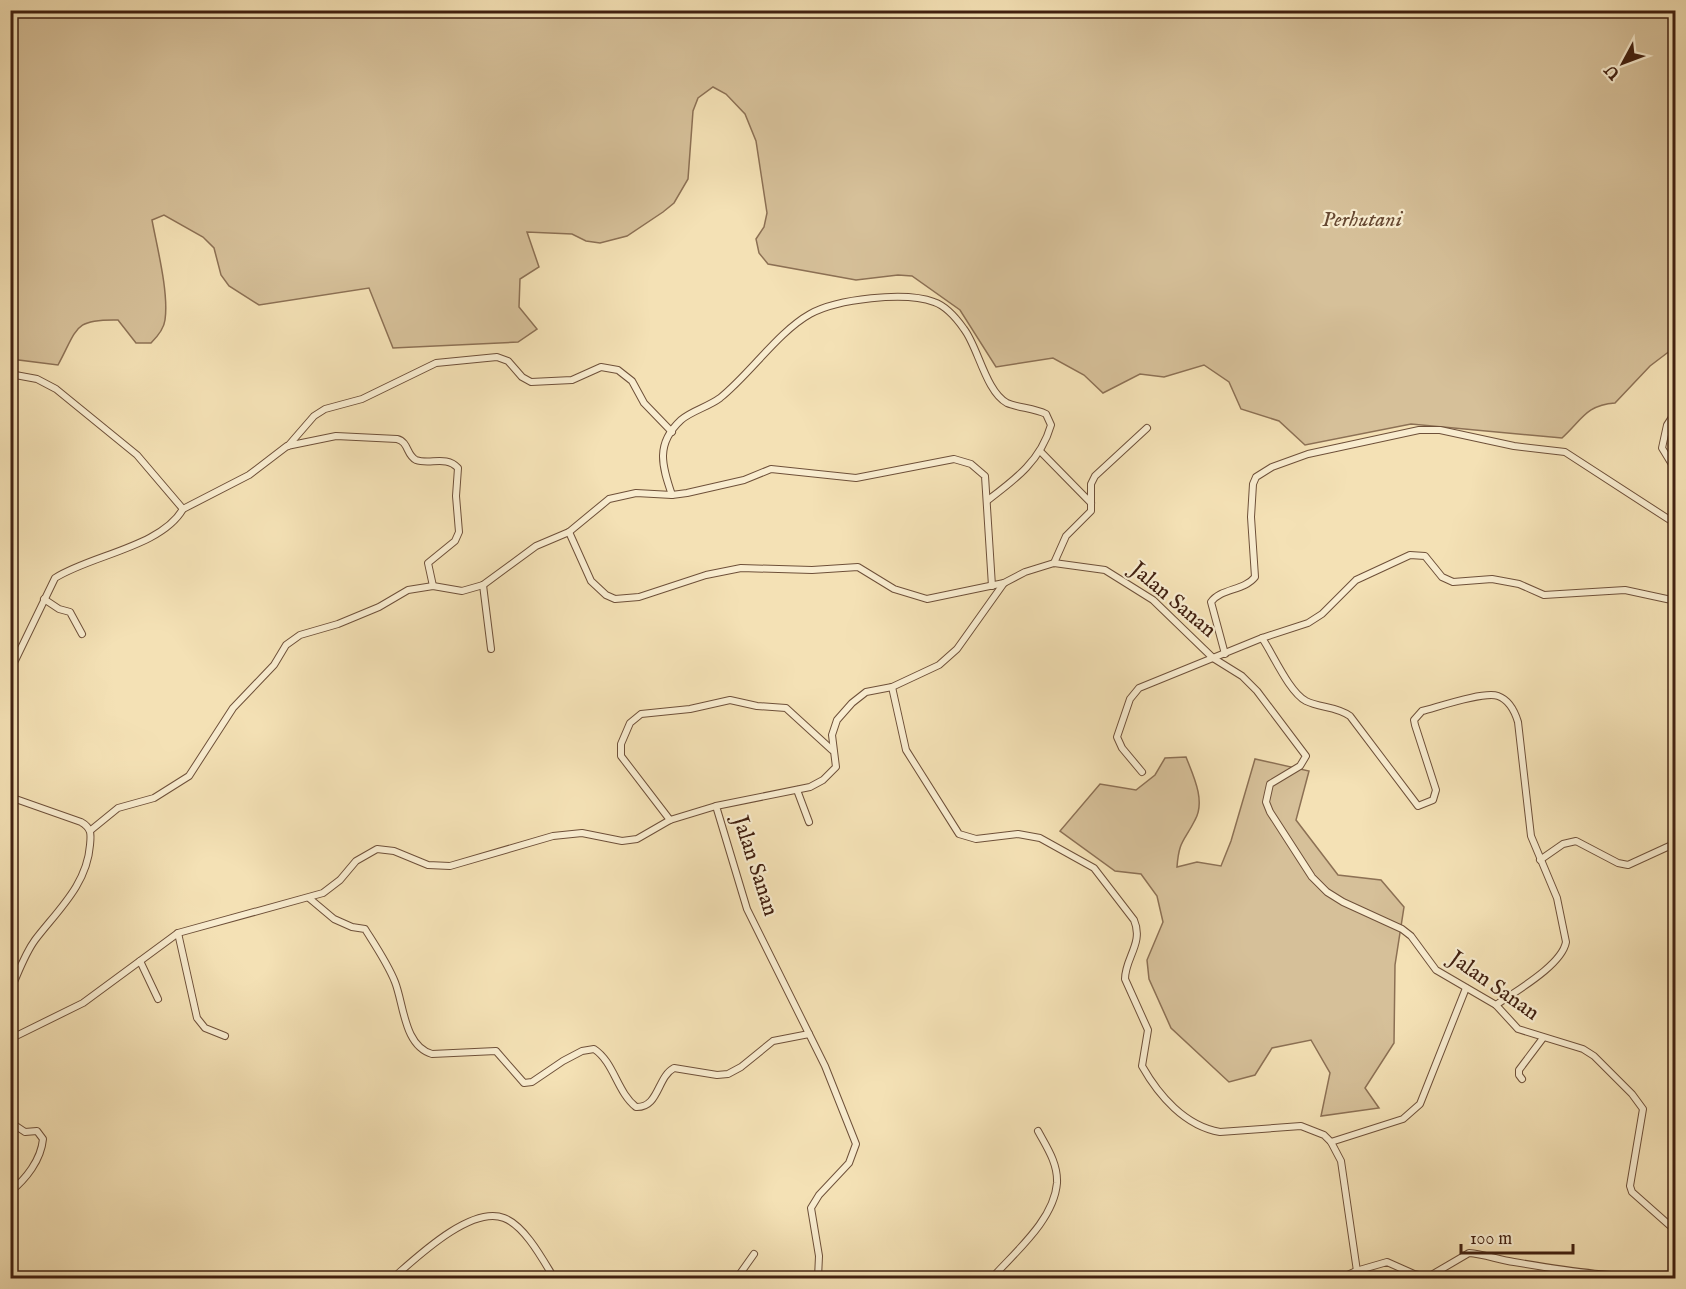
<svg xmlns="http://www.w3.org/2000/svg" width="1686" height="1289" viewBox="0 0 1686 1289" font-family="'IM FELL English',serif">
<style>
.green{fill:#d6c099;stroke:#8c7054;stroke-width:1.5}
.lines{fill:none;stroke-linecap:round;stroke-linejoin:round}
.minor-casing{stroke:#6e5039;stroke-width:8}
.minor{stroke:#f8eccf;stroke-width:6}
.labels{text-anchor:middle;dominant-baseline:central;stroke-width:4.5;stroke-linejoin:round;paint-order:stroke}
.park-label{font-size:22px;font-style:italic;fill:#664832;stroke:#f8eccf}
.street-label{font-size:22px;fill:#412010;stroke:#f8eccf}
</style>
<rect width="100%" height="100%" fill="#f4e1b5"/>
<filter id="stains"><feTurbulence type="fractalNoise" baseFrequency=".00333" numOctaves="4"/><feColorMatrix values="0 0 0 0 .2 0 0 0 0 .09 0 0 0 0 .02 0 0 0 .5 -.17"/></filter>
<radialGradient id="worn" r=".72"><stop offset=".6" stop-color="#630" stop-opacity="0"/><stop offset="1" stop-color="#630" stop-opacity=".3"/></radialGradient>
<g class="green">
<path d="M11 11H1675V347L1650 366 1615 403C1586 405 1582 420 1562 438L1411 424 1305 445 1279 421 1241 409 1229 382 1204 365 1164 377 1140 374 1103 393 1084 375 1053 358 996 367 960 310 912 276 898 275 856 280 768 264 759 253 756 239 764 227 767 213 756 141 745 114 726 94 713 87 698 98 693 111 688 179 674 203 663 212 627 236 600 243 586 241 572 234 527 232 539 267 520 279 519 307 537 329 518 342 393 348 369 288 259 305 229 286 221 275 214 248 203 237 164 215 152 220C157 247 169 293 165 320 164 329 157 337 151 343H136L118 320C73 319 78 328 58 365L11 359Z"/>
<path d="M1186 757C1193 775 1206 801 1195 820 1184 842 1179 840 1177 867L1197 862 1221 866 1231 841 1255 759 1309 771 1296 820 1338 875 1381 880 1404 907 1395 965 1394 1043 1365 1088 1379 1108 1321 1116 1330 1073 1311 1040 1272 1048 1255 1075 1229 1082 1171 1028 1149 979 1147 960 1163 922 1157 896 1141 874 1115 871 1060 831 1100 784 1136 790 1155 775 1165 758Z"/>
</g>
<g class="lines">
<g class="minor-casing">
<g id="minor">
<polyline points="10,374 37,379 56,389 137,455 183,509"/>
<polyline points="1676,411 1667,425 1662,448 1676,471"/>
<polyline points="288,446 314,416 325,409 362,399 436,363 497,357 508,361 522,377 531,382 572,380 601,367 618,370 632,381 644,403 672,432"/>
<polyline points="1040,451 1091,503"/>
<path d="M672 495C662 466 655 444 681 420 691 411 708 407 720 398 750 374 778 332 810 314 837 299 905 291 934 302 946 306 957 319 964 329 978 347 986 392 1007 403 1019 408 1034 408 1046 414L1051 425C1041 460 1016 479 988 500"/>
<polyline points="569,532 591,581 606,595 615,599 639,597 706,575 741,568 812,570 858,567 894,589 927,599 1004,583"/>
<polyline points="1054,563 1066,536 1091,511 1091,484 1095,476 1147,428"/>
<polyline points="483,585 491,649"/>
<polyline points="44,599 59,609 70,612 82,634"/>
<path d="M1262 638C1273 654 1289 692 1306 701 1320 708 1336 706 1350 716L1418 806 1433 800 1436 790 1415 725 1414 720 1422 711C1438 707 1484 691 1498 696 1509 700 1515 712 1518 722L1531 836 1557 898 1566 942C1562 965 1516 991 1496 1005"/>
<path d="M1225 654 1211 602C1221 588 1244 591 1255 577L1251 517 1253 484 1256 477 1272 467 1308 454 1419 430H1440L1514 446 1565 452 1676 524"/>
<path d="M10 671 55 578C91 555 161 547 183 509L249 475 287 446 336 436 397 439C409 442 406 455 416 460 430 465 446 455 458 468L456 496 459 532 455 541 428 563 433 586"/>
<path d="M892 687 906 750 959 834 976 839 1018 834 1040 838 1094 868 1134 920C1144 943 1125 958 1125 979L1148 1030 1142 1066C1159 1096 1185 1126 1220 1132L1301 1126 1324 1135 1331 1142 1341 1161 1358 1278"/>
<polyline points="1142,772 1122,748 1117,737 1130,699 1139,688 1262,638 1308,623 1322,614 1356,580 1410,555 1425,556 1442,577 1453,582 1492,579 1519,584 1544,595 1625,590 1676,601"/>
<polyline points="797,790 809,822"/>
<path d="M10 797 81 822C92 828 91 835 90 845 87 885 57 911 35 940 24 955 18 974 10 991"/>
<polyline points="670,820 621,756 621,744 630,723 641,714 690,709 730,700 757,706 786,708 832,750"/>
<polyline points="91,830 118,808 154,798 189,776 233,708 274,665 286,645 300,635 338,624 379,607 408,590 433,586 462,591 483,585 536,546 569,532 609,499 636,493 672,495 687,493 744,480 771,469 856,478 954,459 971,464 985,476 992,586"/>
<polyline points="1540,860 1563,844 1576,841 1618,863 1628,865 1676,843"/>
<path d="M309 898 334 919 352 927 365 929C375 945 388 964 395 982 404 1005 404 1046 432 1054L496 1051 524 1083 532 1082 563 1061 582 1051 594 1049C614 1062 617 1092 636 1107 659 1108 657 1077 674 1068L717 1075 728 1074 741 1067 773 1041 809 1034"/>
<polyline points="178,933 197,1018 205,1028 225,1036"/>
<polyline points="140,961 158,999"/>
<polyline points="10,1039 83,1003 178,933 323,893 340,880 356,861 377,849 394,851 428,865 450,866 553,836 582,833 622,841 637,839 670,820 716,806"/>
<polyline points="1522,1079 1519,1075 1519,1070 1543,1038"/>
<path d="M10 1122 25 1132 37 1131 43 1139C41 1160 26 1179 10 1192"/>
<polyline points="1331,1142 1403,1119 1420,1104 1466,988"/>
<path d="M393 1278C416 1258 471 1205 504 1218 525 1226 543 1260 554 1278"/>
<polyline points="737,1278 754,1254"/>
<polyline points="818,1278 819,1256 811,1208 819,1195 849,1163 856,1144 825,1066 747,909 716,806 810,787 823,780 836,767 832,735 837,720 852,703 866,692 892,687 939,665 957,649 1004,583 1025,572 1054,563 1105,570 1153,600 1213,658 1242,676 1257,691 1306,756 1300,766 1270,784 1266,802 1270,812 1312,877 1327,892 1343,902 1402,929 1411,936 1436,970 1496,1005 1518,1029 1583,1049 1594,1056 1632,1094 1643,1109 1630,1186 1632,1192 1676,1231"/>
<path d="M992 1278C1015 1252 1054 1220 1057 1183 1058 1163 1046 1146 1038 1131"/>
<path d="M1341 1278 1356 1271 1387 1262 1414 1274 1428 1277 1469 1253C1484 1254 1499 1260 1514 1262 1567 1271 1622 1280 1676 1274"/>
</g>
</g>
<use href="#minor" class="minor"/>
</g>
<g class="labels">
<g class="park-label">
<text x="1362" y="220">Perhutani</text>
</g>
<g class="street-label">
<text transform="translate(1173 600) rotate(40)">Jalan Sanan</text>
<text transform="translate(755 866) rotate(72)">Jalan Sanan</text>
<text transform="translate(1494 986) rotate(35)">Jalan Sanan</text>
</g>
</g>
<rect width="1686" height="1289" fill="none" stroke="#f4e1b5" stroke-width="36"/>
<rect x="12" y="12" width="1662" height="1265" fill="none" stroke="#412010" stroke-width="3"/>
<rect x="18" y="18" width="1650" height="1253" fill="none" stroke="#412010" stroke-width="1.5"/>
<g transform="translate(1623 63) rotate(229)" stroke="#f8eccf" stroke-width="4.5" paint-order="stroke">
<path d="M0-4.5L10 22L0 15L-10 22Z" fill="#412010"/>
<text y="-9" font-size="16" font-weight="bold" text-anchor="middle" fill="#412010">U</text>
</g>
<path d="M1461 1244v9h112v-9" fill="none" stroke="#412010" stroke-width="3"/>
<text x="1470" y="1244" font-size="18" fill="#412010" stroke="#f8eccf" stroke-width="4.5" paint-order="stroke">100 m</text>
<rect width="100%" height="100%" filter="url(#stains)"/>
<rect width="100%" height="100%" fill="url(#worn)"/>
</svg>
